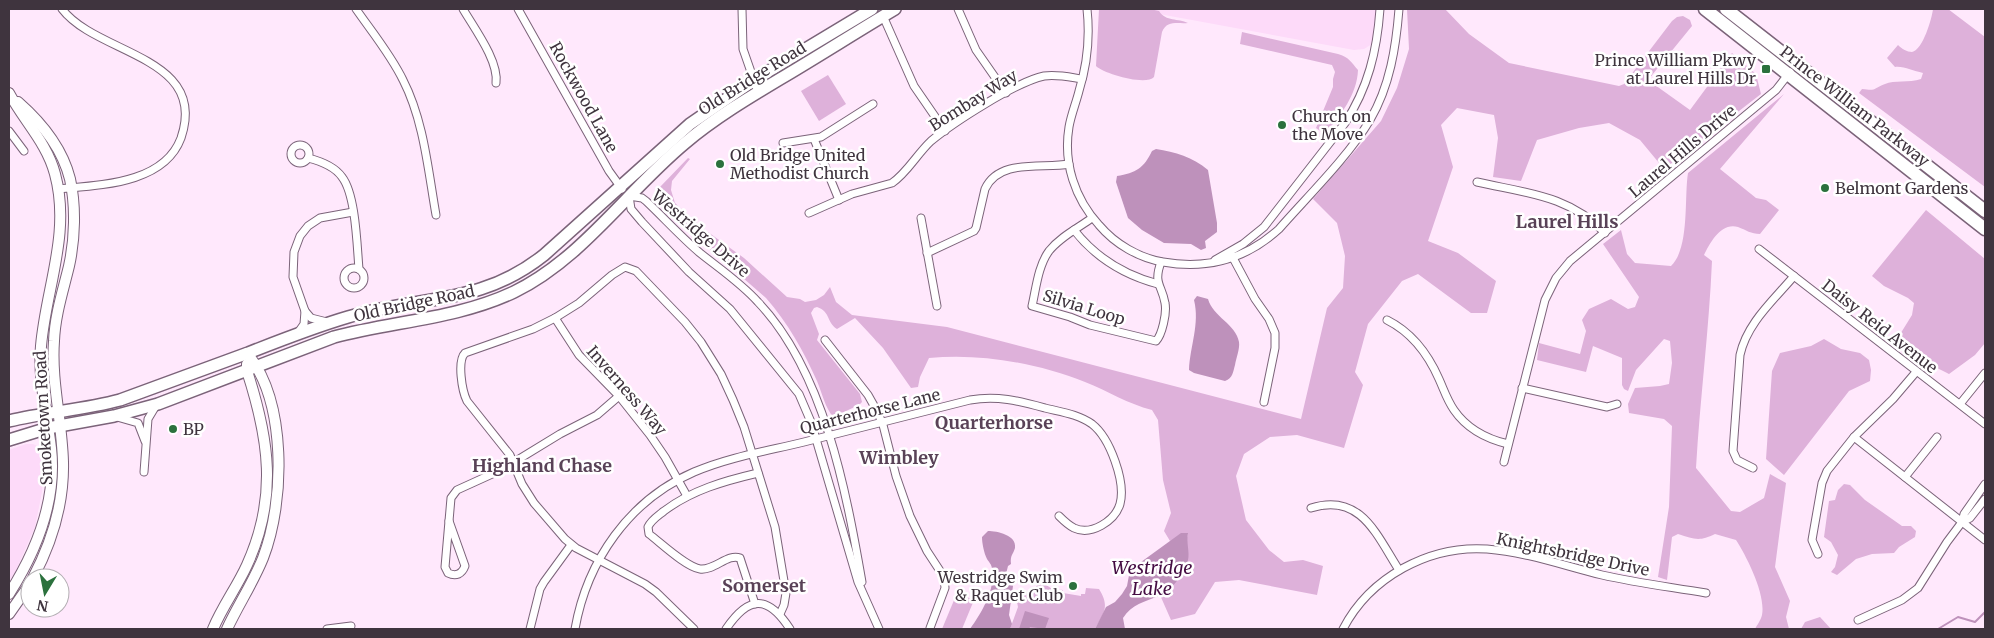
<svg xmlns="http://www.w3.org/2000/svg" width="1994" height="638" viewBox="0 0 1994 638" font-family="Merriweather,serif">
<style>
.built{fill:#fddaf9}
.green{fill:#deb1da}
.water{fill:#be91bb}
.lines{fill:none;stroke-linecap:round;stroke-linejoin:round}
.stream{stroke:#be91bb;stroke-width:2}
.street-casing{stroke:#7b6379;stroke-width:9}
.secondary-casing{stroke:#7b6379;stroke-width:12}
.primary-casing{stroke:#7b6379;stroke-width:14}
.highway-casing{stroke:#7b6379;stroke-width:15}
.street{stroke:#fff;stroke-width:7}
.secondary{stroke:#fff;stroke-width:10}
.primary{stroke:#fff;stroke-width:11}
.highway{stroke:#fff;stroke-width:12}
.poi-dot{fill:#2b713d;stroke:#fff;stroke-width:2}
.labels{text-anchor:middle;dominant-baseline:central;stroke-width:5;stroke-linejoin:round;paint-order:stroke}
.poi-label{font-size:16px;fill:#3f343e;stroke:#fff;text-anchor:start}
.street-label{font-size:16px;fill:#3f343e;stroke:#fff}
.neighbourhood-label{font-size:18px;font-weight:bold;fill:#594257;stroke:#fff}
.water-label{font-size:18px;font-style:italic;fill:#450d43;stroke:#fff}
</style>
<rect width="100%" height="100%" fill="#ffe8fc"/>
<g class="built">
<polygon points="1132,9 1376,9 1372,44 1364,49 1354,50"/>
<polygon points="26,444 33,444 41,448 44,455 42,492 35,527 15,573 9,581 9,450"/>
</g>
<g class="green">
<path d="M1099 9H1150L1159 11C1166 22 1178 18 1188 23 1177 24 1167 20 1162 32L1154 77C1146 86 1104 74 1096 66Z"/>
<path d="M1407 9H1445L1469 34 1509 63 1619 86 1624 84 1672 21 1677 17 1683 16 1690 20 1692 26 1648 80 1690 110 1732 53 1756 74 1761 94 1664 169 1640 140 1609 123 1579 128 1537 140 1521 181 1493 177 1498 138 1494 115 1457 108 1441 125 1453 167 1428 241 1458 253 1496 281 1487 313H1471L1418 274 1402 281 1368 324 1355 372 1363 385 1344 448 1297 435 1270 437 1244 454 1236 476 1246 520 1269 550 1284 562 1303 560 1323 566 1317 595 1239 580 1215 582 1195 614 1171 620 1160 595 1172 587 1188 534 1170 541 1164 531 1171 513 1163 480 1158 420 1152 410C1128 404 1108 391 1085 382 1036 363 981 353 929 358L920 377 918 387 911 388 883 348 855 318 837 329C826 322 831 312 817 307L814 308 811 313 819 334 817 340 860 394 862 402 859 405 833 417C825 407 822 393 817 381 804 352 788 323 766 298L689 231 661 205 659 194 660 187 688 158 690 159 672 181 671 190 675 203 701 227 744 258 787 297 800 299 805 302 816 300 824 295 830 287 836 302 852 315 947 327 1301 419 1327 308 1343 288 1345 256 1337 223 1313 199 1381 121 1397 88 1409 49Z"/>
<path d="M1933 9H1948L1985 37V187L1859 93 1862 89C1877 91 1872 89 1885 84 1894 80 1909 83 1921 79L1923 73C1913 71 1904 66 1895 67L1887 58 1898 45C1902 49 1907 52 1912 52 1923 50 1932 18 1933 9Z"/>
<path d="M1242 32 1338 54C1349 57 1351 62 1358 70 1357 95 1340 116 1325 134L1316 128 1333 87V79L1335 72 1332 65 1240 44Z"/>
<polygon points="828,75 846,104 819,121 801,91"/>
<path d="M1784 94 1720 169 1756 198 1766 200 1779 210 1760 234C1751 234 1746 230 1738 227 1721 222 1710 243 1704 255L1712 261C1709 330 1700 399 1696 468L1731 511 1740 512 1764 498 1770 474 1786 483 1775 567 1790 601 1786 617 1789 629H1755C1757 625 1761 620 1762 615 1766 595 1747 557 1736 540L1715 534C1699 542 1694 539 1678 534L1672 537 1667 580 1658 577 1669 507 1672 426 1664 419 1629 413 1628 404 1635 388 1660 386 1669 384 1672 363 1670 341 1664 339 1636 370 1628 391 1624 389 1622 385V358L1593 346 1586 372 1537 360 1539 343 1580 354 1586 331 1582 320 1589 309 1611 299 1628 309 1635 307 1639 297 1603 244 1621 230 1627 254 1635 263 1671 266C1690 248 1684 197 1688 173Z"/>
<path d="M1926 210 1985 259V343L1975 355 1949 374C1932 365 1905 356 1899 336L1912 315 1914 303 1908 298 1884 286 1872 276Z"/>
<polygon points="1824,339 1841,349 1860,353 1869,360 1871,370 1870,381 1849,391 1784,475 1766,459 1772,371 1780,353 1811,346"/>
<polygon points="1844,484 1850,485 1865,500 1902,526 1911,526 1916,531 1915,537 1899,547 1894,553 1872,554 1856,559 1837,575 1831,572 1835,567 1838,555 1831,542 1824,537 1829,501 1835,500 1838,490"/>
<path d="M1038 583 1045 584 1052 589 1063 590V593L1081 596V594H1085L1086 588 1099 589C1110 607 1104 612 1095 629H1010L1018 607 1017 602 1019 600 1018 597 1036 587Z"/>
<polygon points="957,593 974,600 962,629 942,629"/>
<polygon points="1820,617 1831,629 1801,629 1805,622"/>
</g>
<g class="water">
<path d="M1156 149C1175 152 1193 157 1208 170L1217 223V232L1205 241 1206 248 1201 250 1191 244 1164 243 1142 230 1128 218 1116 182 1117 176C1136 173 1144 168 1152 151Z"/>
<path d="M1197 296 1208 299C1213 317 1236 324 1239 342 1240 349 1236 358 1235 365 1233 372 1233 378 1225 381L1194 373 1189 370C1190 346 1200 324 1194 300Z"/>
<path d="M988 531C997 531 1017 535 1015 548 1013 555 1010 555 1011 564L1008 566 1006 574 1013 586 1009 615 1012 624 1010 629H970C981 614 996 589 992 569 992 565 989 562 987 559 984 553 982 543 982 537Z"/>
<path d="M1181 533H1188C1186 543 1190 552 1188 560 1184 574 1172 590 1159 596 1144 602 1132 604 1123 618L1125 629H1095L1106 607 1115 602 1122 594 1127 586 1130 570Z"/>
<polygon points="1025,611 1049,618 1045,629 1030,627 1029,629 1019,629"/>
</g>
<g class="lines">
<polyline class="stream" points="1938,629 1958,617 1975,622 1985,612"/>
<g class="street-casing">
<g id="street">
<path d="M356 9C372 32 391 55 403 80 424 121 428 170 436 215"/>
<path d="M463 9C474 28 499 61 496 83"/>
<polyline points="518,9 609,171 622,189"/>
<polyline points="742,9 743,49 758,92"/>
<polyline points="958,9 976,50 1006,93"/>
<path d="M1087 9C1090 36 1087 65 1079 91 1076 103 1071 115 1069 127 1063 163 1075 199 1099 225 1115 244 1139 258 1163 262 1208 270 1246 259 1279 229 1308 196 1348 157 1370 120 1390 86 1396 47 1399 9"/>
<polyline points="883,16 914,86 945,131"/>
<polyline points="9,131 24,151"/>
<polyline points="814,139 839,200"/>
<polyline points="783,143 821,137 873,104"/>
<circle cx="300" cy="154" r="9"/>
<path d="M308 158C320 161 335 167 342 177 356 195 357 247 359 269"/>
<path d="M1477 182C1525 193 1569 195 1605 233"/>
<path d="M58 189C100 185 164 184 181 138 209 56 97 55 62 9"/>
<polyline points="629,196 631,209 642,222 689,272 730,309 799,394 811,422 858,582 879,629"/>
<path d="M629 196 642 198 646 201C664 218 681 237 700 253 720 269 741 283 758 302 824 371 846 490 862 582"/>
<path d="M809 213 852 194 892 183C907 173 917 154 931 141 954 122 1016 82 1044 76 1057 74 1069 77 1082 79"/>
<polyline points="921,218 937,306"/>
<path d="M1092 218C1078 228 1060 237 1049 251 1038 266 1036 289 1032 306L1070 317 1090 325 1156 341C1162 335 1167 313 1165 303 1162 285 1153 284 1161 262"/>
<path d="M1074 230C1096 258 1124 275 1158 284"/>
<polyline points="1759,249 1985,424"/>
<path d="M927 253 974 231 976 228 985 189C999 158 1043 169 1069 164"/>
<polyline points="1232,256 1255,299 1269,319 1275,333 1275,348 1264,402"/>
<path d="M1215 260 1243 244 1264 227 1345 123C1368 88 1377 51 1380 9"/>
<circle cx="354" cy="278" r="10"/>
<polyline points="555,318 579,355 619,396 650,435 665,457 687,496"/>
<path d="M1387 320C1411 332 1428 354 1439 379 1444 390 1447 400 1454 410 1467 429 1487 439 1508 444"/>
<polyline points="327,322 311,318 305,311 293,277 294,252 300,236 308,226 320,218 353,212"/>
<polyline points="297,334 304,324 305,311"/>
<polyline points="825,340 868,395 877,411 883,425 896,476 910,516 927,551 944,577 945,588 930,628"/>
<polyline points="1522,388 1607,407 1617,404"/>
<polyline points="1960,404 1985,373"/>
<polyline points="117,417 138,423 145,441"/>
<polyline points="1854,437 1985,540"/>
<polyline points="1504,462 1545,300 1556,278 1570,261 1776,90 1790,72"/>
<path d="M1753 468 1737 460 1733 451 1740 355C1747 323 1773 301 1794 276"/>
<polyline points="144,472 148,419 157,404"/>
<polyline points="1905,477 1937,437"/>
<polyline points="1985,484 1964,514 1962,522 1970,518 1985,499"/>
<path d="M1311 508C1361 492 1377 536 1399 570"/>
<polyline points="449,521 451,498 457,490 501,470 560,434 597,415 619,396"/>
<path d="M449 521 465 566C462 574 456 577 448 573L445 567Z"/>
<polyline points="1818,554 1812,540 1822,483 1827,471 1854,437 1893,399 1916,372"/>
<path d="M755 604 740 558C728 553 714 571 700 569 686 567 661 543 649 534L648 527C651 520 658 516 664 511 692 490 724 481 758 473"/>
<polyline points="1858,620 1902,600 1918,588 1947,542 1962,522"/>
<polyline points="327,629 351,626"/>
<polyline points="530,629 540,589 544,582 571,545"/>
<path d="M575 629C587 561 629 500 694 472 729 457 767 451 804 442 859 428 914 414 970 400 997 395 1019 401 1045 408 1061 412 1078 414 1092 424 1110 438 1126 482 1120 504 1115 521 1091 536 1074 528 1068 525 1063 520 1059 516"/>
<path d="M694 629 656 592 645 584 576 548 565 539 534 503 522 484 510 455 467 401C462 391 457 361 465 353L533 329 555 318 579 303 612 275 625 267 636 271 685 322 701 342 721 374 733 400 744 427 775 527 786 593 784 605 780 614"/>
<path d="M726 629C749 595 768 595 790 629"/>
<path d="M1343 629C1370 577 1429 545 1487 549 1526 552 1565 566 1602 575 1637 583 1671 587 1706 593"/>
</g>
</g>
<g class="secondary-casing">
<g id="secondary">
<path d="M9 93C24 121 47 143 55 174 71 233 46 288 41 346 38 380 47 414 51 448 57 501 37 550 9 594"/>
<path d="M18 102C42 123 62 147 70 179 76 206 75 239 69 266 63 291 55 315 54 341 51 381 62 421 63 462 64 503 52 542 33 578"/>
<polyline points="9,614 30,584"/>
<path d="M213 629C222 607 237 587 247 565 278 497 269 439 247 371V364"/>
<path d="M227 629C238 605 253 583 263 558 285 501 287 402 247 353"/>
</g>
</g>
<g class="primary-casing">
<g id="primary">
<path d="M9 421C46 412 83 410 120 400 163 384 205 369 248 353 281 340 314 327 348 317 420 295 480 306 544 255L690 124 754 80 872 9"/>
<path d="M9 440 48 428 114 416 158 404 334 337C394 321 457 319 514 292 582 259 627 191 685 143 716 117 750 97 785 76 822 54 858 31 895 9"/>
</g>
</g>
<g class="highway-casing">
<g id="highway">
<polyline points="1705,9 1985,229"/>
<polyline points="1726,9 1985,211"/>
</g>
</g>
<use href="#street" class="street"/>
<use href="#secondary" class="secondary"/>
<use href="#primary" class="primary"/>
<use href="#highway" class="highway"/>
</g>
<g class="poi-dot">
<rect x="1761" y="64" width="10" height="10" rx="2.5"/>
<circle cx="1282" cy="125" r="5"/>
<circle cx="720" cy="164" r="5"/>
<circle cx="1825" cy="188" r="5"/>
<circle cx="173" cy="429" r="5"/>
<circle cx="1073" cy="586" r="5"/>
</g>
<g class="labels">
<g class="poi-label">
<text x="1756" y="60" text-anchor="end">Prince William Pkwy<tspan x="1756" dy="18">at Laurel Hills Dr</tspan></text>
<text x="1292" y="116">Church on<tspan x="1292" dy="18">the Move</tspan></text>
<text x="730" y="155">Old Bridge United<tspan x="730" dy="18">Methodist Church</tspan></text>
<text x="1835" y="188">Belmont Gardens</text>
<text x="183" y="429">BP</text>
<text x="1063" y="577" text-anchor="end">Westridge Swim<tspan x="1063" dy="18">&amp; Raquet Club</tspan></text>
</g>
<g class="street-label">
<text transform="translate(752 78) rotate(-32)">Old Bridge Road</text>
<text transform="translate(584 97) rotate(61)">Rockwood Lane</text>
<text transform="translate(973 100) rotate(-32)">Bombay Way</text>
<text transform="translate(1855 106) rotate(38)">Prince William Parkway</text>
<text transform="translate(1682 151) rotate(-40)">Laurel Hills Drive</text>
<text transform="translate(701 233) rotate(41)">Westridge Drive</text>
<text transform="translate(414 303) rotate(-12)">Old Bridge Road</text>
<text transform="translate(1084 307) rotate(17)">Silvia Loop</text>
<text transform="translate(1880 326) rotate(38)">Daisy Reid Avenue</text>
<text transform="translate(627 390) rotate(49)">Inverness Way</text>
<text transform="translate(870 411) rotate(-14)">Quarterhorse Lane</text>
<text transform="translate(43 418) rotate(-93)">Smoketown Road</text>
<text transform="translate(1573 554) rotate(12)">Knightsbridge Drive</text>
</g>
<g class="neighbourhood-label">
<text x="1567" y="221">Laurel Hills</text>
<text x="994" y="422">Quarterhorse</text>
<text x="899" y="457">Wimbley</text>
<text x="542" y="465">Highland Chase</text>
<text x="764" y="585">Somerset</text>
</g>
<g class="water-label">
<text x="1152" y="567">Westridge<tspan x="1152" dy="21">Lake</tspan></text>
</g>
</g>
<rect width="1994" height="638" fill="none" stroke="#3f343e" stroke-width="20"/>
<g transform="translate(45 593) rotate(190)"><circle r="24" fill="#ffffff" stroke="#b2aeb2"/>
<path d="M0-4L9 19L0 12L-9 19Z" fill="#2b713d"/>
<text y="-8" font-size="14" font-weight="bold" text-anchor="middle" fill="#3f343e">N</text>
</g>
</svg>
